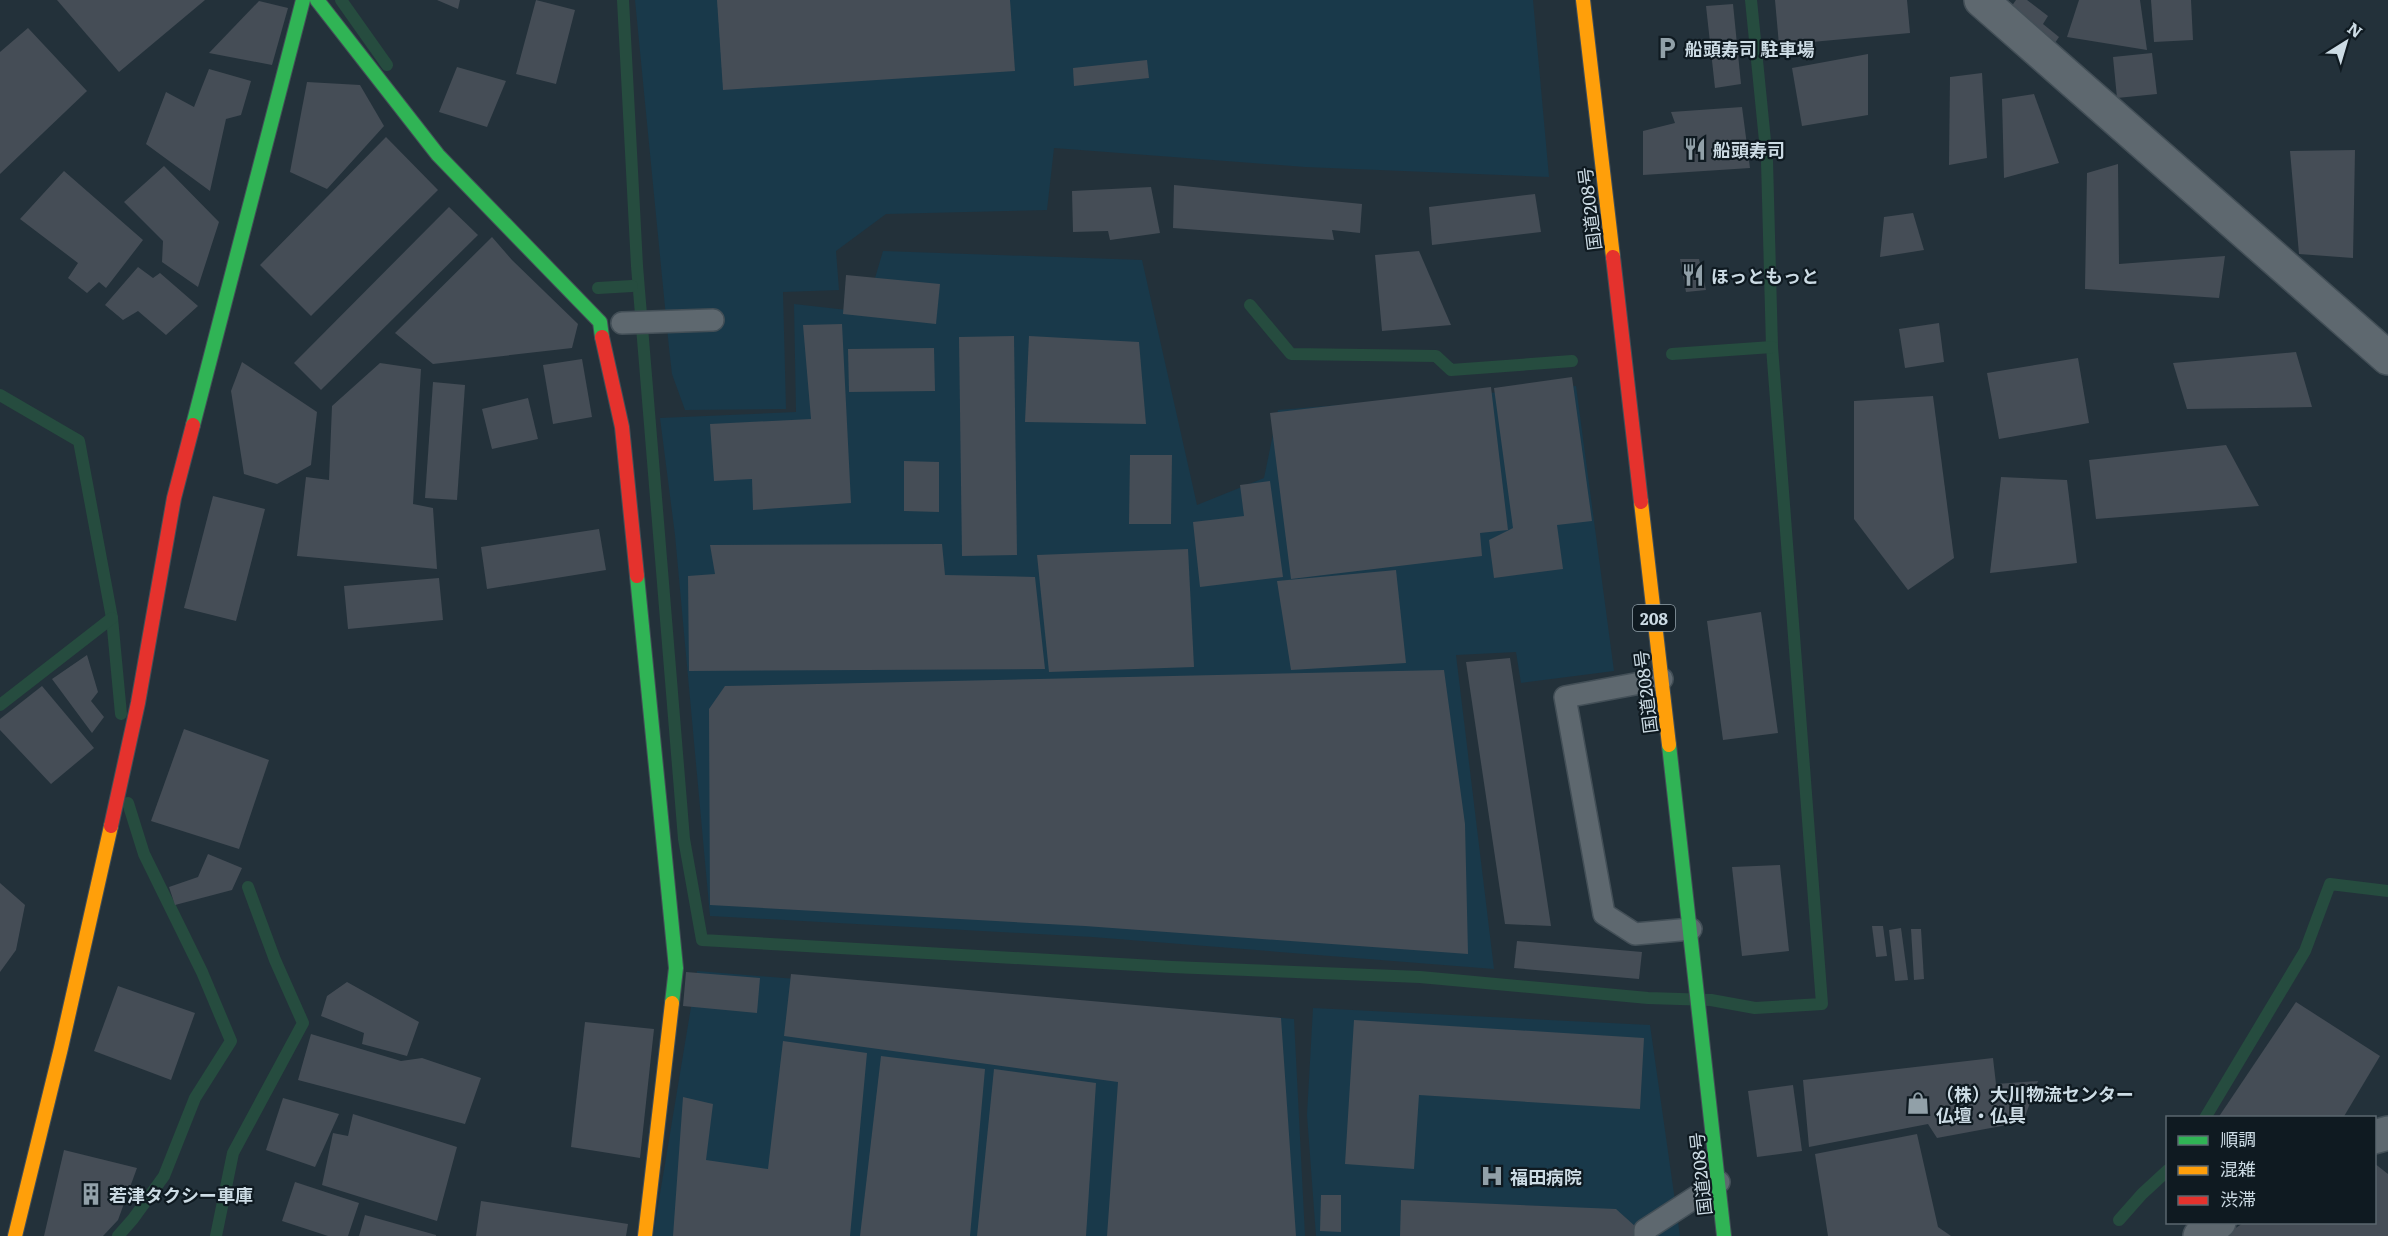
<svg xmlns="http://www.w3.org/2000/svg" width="2388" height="1236" viewBox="0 0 2388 1236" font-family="Literata,'Noto Sans JP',serif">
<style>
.built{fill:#19394a}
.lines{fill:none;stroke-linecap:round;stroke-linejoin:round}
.stream{stroke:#264c3f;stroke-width:12}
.building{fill:#454d56}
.lane-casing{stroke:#434f57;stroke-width:24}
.street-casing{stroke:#434f57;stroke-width:36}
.fast-casing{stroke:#434f57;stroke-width:16}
.slow-casing{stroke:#434f57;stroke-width:16}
.jam-casing{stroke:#434f57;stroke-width:16}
.lane{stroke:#5e686f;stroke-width:21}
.street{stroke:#5e686f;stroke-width:33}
.fast{stroke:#30b455;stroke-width:14}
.slow{stroke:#ff9f0a;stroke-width:14}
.jam{stroke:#e5322d;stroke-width:14}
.labels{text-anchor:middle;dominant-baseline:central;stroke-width:4.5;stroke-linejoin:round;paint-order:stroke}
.shield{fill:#0f1a21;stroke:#93a1aa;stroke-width:1.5}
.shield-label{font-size:16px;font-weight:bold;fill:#ccdbe4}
.poi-label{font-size:18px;font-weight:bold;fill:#ccdbe4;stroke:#0f1a21;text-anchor:start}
.street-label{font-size:18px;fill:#ccdbe4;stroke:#0f1a21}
</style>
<rect width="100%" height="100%" fill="#23313a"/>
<g class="built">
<polygon points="635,0 1533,0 1549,177 1305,167 1054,148 1047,210 886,214 836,251 839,290 783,292 786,409 685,410 672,374 669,348"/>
<polygon points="883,251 1142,260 1197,505 1264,478 1278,410 1576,386 1614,671 1521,683 1516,652 1456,655 1494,969 1092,937 710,916 675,535 660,418 796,412 794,304 865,312"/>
<polygon points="697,971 1294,1019 1305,1236 653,1236"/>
<polygon points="1313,1008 1650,1025 1680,1236 1316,1236 1307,1115"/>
</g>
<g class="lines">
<g class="stream">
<polyline points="341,0 387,65"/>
<polyline points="623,0 637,266 684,839 702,940 1172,967 1420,977 1648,998 1711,1000 1755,1008 1822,1004 1772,347 1767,161 1751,0"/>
<polyline points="598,288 632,286"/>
<polyline points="1250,305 1291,354 1436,356 1451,370 1572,361"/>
<polyline points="1672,354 1772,347"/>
<polyline points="0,395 79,441 112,618 121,714"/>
<polyline points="0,705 112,618"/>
<polyline points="2205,1118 2305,951 2330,884 2388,891"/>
<polyline points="2119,1220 2142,1194 2168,1170"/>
<polyline points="118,1236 133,1219 164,1176 195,1098 231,1041 202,972 144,854 128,803"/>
<polyline points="216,1236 233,1153 303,1023 275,960 248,887"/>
</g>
</g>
<g class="building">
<polygon points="57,0 205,0 119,72"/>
<polygon points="437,0 460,0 458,9"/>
<polygon points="536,0 575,10 556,84 516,74"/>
<polygon points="717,0 1010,0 1015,71 723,90"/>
<polygon points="1775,0 1907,0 1910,33 1779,45"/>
<polygon points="2016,0 2027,0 2048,16 2043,24 2059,37 2048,53 2003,18"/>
<polygon points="2079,0 2140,0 2147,50 2067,37"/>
<polygon points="2151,0 2191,0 2193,40 2154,42"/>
<polygon points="259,1 288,8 272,65 209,53"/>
<polygon points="1733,4 1741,84 1715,88 1706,6"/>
<polygon points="28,28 87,91 0,174 0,52"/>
<polygon points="2152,53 2157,94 2117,98 2113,57"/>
<polygon points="1868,54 1868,115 1802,126 1792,68"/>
<polygon points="1147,60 1149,78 1074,86 1073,68"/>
<polygon points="457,67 506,81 487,127 439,112"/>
<polygon points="209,69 251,81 241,115 226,119 210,191 146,144 166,92 194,107"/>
<polygon points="1982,73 1987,158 1949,165 1950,77"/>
<polygon points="307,82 360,85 384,126 327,189 290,172"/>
<polygon points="2034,94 2059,163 2004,178 2002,99"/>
<polygon points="1742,107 1750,168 1643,175 1643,131 1675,123 1671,112"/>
<polygon points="386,137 438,190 311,316 260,265"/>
<polygon points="2355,150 2353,258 2299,254 2290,151"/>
<polygon points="2118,164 2119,264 2225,256 2219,298 2085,289 2087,173"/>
<polygon points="164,166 219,222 198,287 162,262 163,241 124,202"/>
<polygon points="64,171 143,240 106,288 99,282 87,293 68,278 78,263 20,219"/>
<polygon points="1174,185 1362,204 1360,233 1332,230 1334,240 1173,228"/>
<polygon points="1151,187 1160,233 1110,240 1108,231 1073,232 1072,191"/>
<polygon points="1535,194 1541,232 1432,245 1429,207"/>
<polygon points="449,207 478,235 321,390 294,363"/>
<polygon points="1913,213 1924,250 1880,257 1884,217"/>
<polygon points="492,237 512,260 578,324 572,348 433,364 395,333"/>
<polygon points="1419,251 1451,325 1382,331 1375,255"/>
<polygon points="1680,259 1699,259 1706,290 1686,292"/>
<polygon points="138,267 153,278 160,273 198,306 166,335 138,311 123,320 105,305"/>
<polygon points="846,275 940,284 936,324 843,314"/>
<polygon points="1939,323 1944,362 1905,368 1899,329"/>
<polygon points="842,324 851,503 753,510 752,479 714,481 710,424 811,419 803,325"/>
<polygon points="1014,336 1017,555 962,556 959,337"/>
<polygon points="1029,336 1139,342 1146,424 1025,422"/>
<polygon points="934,348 935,391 849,392 848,349"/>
<polygon points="2296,352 2312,407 2187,409 2173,363"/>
<polygon points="2078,358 2089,423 1999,439 1987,373"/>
<polygon points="582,359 592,417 553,424 543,365"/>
<polygon points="242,362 317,412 311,465 277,484 244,474 231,391"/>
<polygon points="380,363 421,369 413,504 433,508 437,569 297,556 306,477 329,480 332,406"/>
<polygon points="1572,377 1592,521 1557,525 1563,569 1494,578 1489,540 1513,528 1494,388"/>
<polygon points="433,382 465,385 457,500 425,498"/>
<polygon points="1491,387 1508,530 1480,533 1482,556 1291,579 1270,413"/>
<polygon points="1933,396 1954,558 1908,590 1854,519 1854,401"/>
<polygon points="528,398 538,439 492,449 482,409"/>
<polygon points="2226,445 2259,506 2096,519 2089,460"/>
<polygon points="1130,455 1172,455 1171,524 1129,524"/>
<polygon points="904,461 939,462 939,512 904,511"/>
<polygon points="2001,477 2067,480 2077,563 1990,573"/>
<polygon points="1270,481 1283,577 1200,587 1193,522 1244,516 1240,485"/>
<polygon points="213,496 265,509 236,621 184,608"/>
<polygon points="599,529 606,570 487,589 481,547"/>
<polygon points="942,544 945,575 1035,577 1045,669 689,671 688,576 715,574 710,545"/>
<polygon points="1188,549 1194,667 1049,672 1037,555"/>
<polygon points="1396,570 1406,663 1291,670 1277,581"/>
<polygon points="439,578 443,620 348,629 344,586"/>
<polygon points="1761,612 1778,733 1723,740 1707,621"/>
<polygon points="87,655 98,692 91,701 104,717 92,733 52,679"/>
<polygon points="1510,658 1551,926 1505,924 1466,662"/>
<polygon points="1444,670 1465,824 1468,954 1085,926 710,905 709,709 725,686"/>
<polygon points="42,686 94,748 51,784 0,730 0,719"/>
<polygon points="184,729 269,760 239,849 151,821"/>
<polygon points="208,854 242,868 232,890 175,905 169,887 198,877"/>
<polygon points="1780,865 1789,951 1742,956 1732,867"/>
<polygon points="0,883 25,905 16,950 0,972"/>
<polygon points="1872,926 1883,926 1887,956 1876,957"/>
<polygon points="1901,928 1908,980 1895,981 1889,930"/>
<polygon points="1911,929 1921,929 1924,979 1914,980"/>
<polygon points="1517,941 1642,952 1639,979 1514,968"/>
<polygon points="686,972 760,978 757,1013 683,1006"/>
<polygon points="791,974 1281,1018 1296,1236 1107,1236 1118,1082 784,1036"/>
<polygon points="347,982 419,1022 407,1056 362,1044 364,1033 321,1016 327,996"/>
<polygon points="118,986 195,1013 171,1080 94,1051"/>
<polygon points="2296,1002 2380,1056 2343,1118 2218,1118"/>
<polygon points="1354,1020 1644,1038 1640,1109 1419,1095 1414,1169 1345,1164"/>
<polygon points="585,1022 654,1029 640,1158 571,1147"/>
<polygon points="311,1034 401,1061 422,1058 481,1078 465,1124 298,1080"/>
<polygon points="783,1041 867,1053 850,1236 673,1236 683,1097 713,1104 706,1160 768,1169"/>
<polygon points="881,1056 985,1069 970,1236 860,1236"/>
<polygon points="1993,1058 1996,1084 2038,1081 2023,1122 1937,1138 1928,1124 1809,1147 1803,1080"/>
<polygon points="994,1069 1096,1083 1086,1236 977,1236"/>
<polygon points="1793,1085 1802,1151 1757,1157 1748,1091"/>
<polygon points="283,1098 339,1114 315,1167 266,1150"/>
<polygon points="353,1114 457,1147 437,1221 322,1185 333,1133 348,1136"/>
<polygon points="1917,1134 1938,1227 1951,1236 1828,1236 1815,1154"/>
<polygon points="64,1150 137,1168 118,1220 103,1236 44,1236"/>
<polygon points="2374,1163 2388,1174 2388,1236 2223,1236 2245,1222 2374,1222"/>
<polygon points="295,1182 359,1203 348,1236 328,1236 282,1221"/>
<polygon points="1321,1195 1341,1195 1341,1232 1320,1231"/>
<polygon points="1401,1200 1616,1209 1646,1236 1400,1236"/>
<polygon points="481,1201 628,1224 626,1236 476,1236"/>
<polygon points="365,1215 436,1235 436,1236 359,1236"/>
</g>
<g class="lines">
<g class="lane-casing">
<g id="lane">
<polyline points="622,323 713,320"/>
<polyline points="1662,679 1565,697 1604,914 1635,934 1691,929"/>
<polyline points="1645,1236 1645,1230 1719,1182"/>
</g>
</g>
<g class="street-casing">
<g id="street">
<polyline points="1981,0 2388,358"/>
<polyline points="2374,1137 2388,1133"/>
<polyline points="2200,1236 2219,1222"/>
</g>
</g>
<g class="fast-casing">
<g id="fast">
<polyline points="317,0 438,155 600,322 602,337"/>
<polyline points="193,425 303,0"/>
<polyline points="637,576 676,968 672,1003"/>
<polyline points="1669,745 1724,1236"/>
</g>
</g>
<g class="slow-casing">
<g id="slow">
<polyline points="1583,0 1613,257"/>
<polyline points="1641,502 1669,745"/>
<polyline points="15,1236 61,1048 111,826"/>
<polyline points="645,1236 672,1003"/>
</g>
</g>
<g class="jam-casing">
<g id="jam">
<polyline points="1613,257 1641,502"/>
<polyline points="602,337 622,427 637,576"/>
<polyline points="111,826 138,703 174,498 193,425"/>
</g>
</g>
<use href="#lane" class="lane"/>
<use href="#street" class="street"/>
<use href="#fast" class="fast"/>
<use href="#slow" class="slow"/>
<use href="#jam" class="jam"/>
</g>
<defs>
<g id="parking-bare" transform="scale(1.8)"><path d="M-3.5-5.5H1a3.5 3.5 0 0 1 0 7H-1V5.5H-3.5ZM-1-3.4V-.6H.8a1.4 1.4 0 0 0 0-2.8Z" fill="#91a0a8" stroke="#0f1a21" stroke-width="2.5" paint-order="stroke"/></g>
<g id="restaurant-bare" transform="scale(1.8)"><path d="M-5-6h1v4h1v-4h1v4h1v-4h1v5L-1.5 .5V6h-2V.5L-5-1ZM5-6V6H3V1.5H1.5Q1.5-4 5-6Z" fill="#91a0a8" stroke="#0f1a21" stroke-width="2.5" paint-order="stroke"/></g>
<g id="shop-bare" transform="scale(1.8)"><path d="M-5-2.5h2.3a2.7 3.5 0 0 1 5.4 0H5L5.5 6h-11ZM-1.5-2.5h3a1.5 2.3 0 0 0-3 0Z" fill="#91a0a8" stroke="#0f1a21" stroke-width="2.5" paint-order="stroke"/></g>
<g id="hospital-bare" transform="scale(1.8)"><path d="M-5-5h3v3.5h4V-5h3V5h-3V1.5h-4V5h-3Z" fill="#91a0a8" stroke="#0f1a21" stroke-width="2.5" paint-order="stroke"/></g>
<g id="building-bare" transform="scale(1.8)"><path d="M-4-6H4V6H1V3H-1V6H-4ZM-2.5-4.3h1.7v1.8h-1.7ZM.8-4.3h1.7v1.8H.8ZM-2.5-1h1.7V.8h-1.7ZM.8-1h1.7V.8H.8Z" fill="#91a0a8" stroke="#0f1a21" stroke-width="2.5" paint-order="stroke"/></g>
</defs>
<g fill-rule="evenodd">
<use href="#parking-bare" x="1667" y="48"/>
<use href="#restaurant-bare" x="1695" y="149"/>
<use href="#restaurant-bare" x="1693" y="275"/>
<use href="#shop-bare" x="1918" y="1103"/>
<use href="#hospital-bare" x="1492" y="1176"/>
<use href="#building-bare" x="91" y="1194"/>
</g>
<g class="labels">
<rect class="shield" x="1633" y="605" width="42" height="26" rx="4.5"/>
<g class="shield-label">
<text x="1654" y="618">208</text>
</g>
<g class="poi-label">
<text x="1685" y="48">船頭寿司 駐車場</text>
<text x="1713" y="149">船頭寿司</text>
<text x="1711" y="275">ほっともっと</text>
<text x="1936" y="1093">（株）大川物流センター<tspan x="1936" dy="21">仏壇・仏具</tspan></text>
<text x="1510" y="1176">福田病院</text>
<text x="109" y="1194">若津タクシー車庫</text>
</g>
<g class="street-label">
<text transform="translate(1589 209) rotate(-97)">国道208号</text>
<text transform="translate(1645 692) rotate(-97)">国道208号</text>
<text transform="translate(1700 1174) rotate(-96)">国道208号</text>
</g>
</g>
<rect x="2166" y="1116" width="210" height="108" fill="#0f1a21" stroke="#5b676f" stroke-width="1.5"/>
<rect x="2178" y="1136" width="30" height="9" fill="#30b455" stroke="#5b676f" stroke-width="1.5"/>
<text x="2220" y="1146" font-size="18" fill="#ccdbe4">順調</text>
<rect x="2178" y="1166" width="30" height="9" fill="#ff9f0a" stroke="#5b676f" stroke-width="1.5"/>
<text x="2220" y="1176" font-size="18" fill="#ccdbe4">混雑</text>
<rect x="2178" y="1196" width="30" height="9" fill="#e5322d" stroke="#5b676f" stroke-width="1.5"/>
<text x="2220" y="1206" font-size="18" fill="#ccdbe4">渋滞</text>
<g transform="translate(2346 42) rotate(37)" stroke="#0f1a21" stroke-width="4.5" paint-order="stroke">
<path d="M0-4.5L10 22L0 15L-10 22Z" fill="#ccdbe4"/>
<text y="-9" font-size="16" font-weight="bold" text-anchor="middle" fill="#ccdbe4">N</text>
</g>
</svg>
